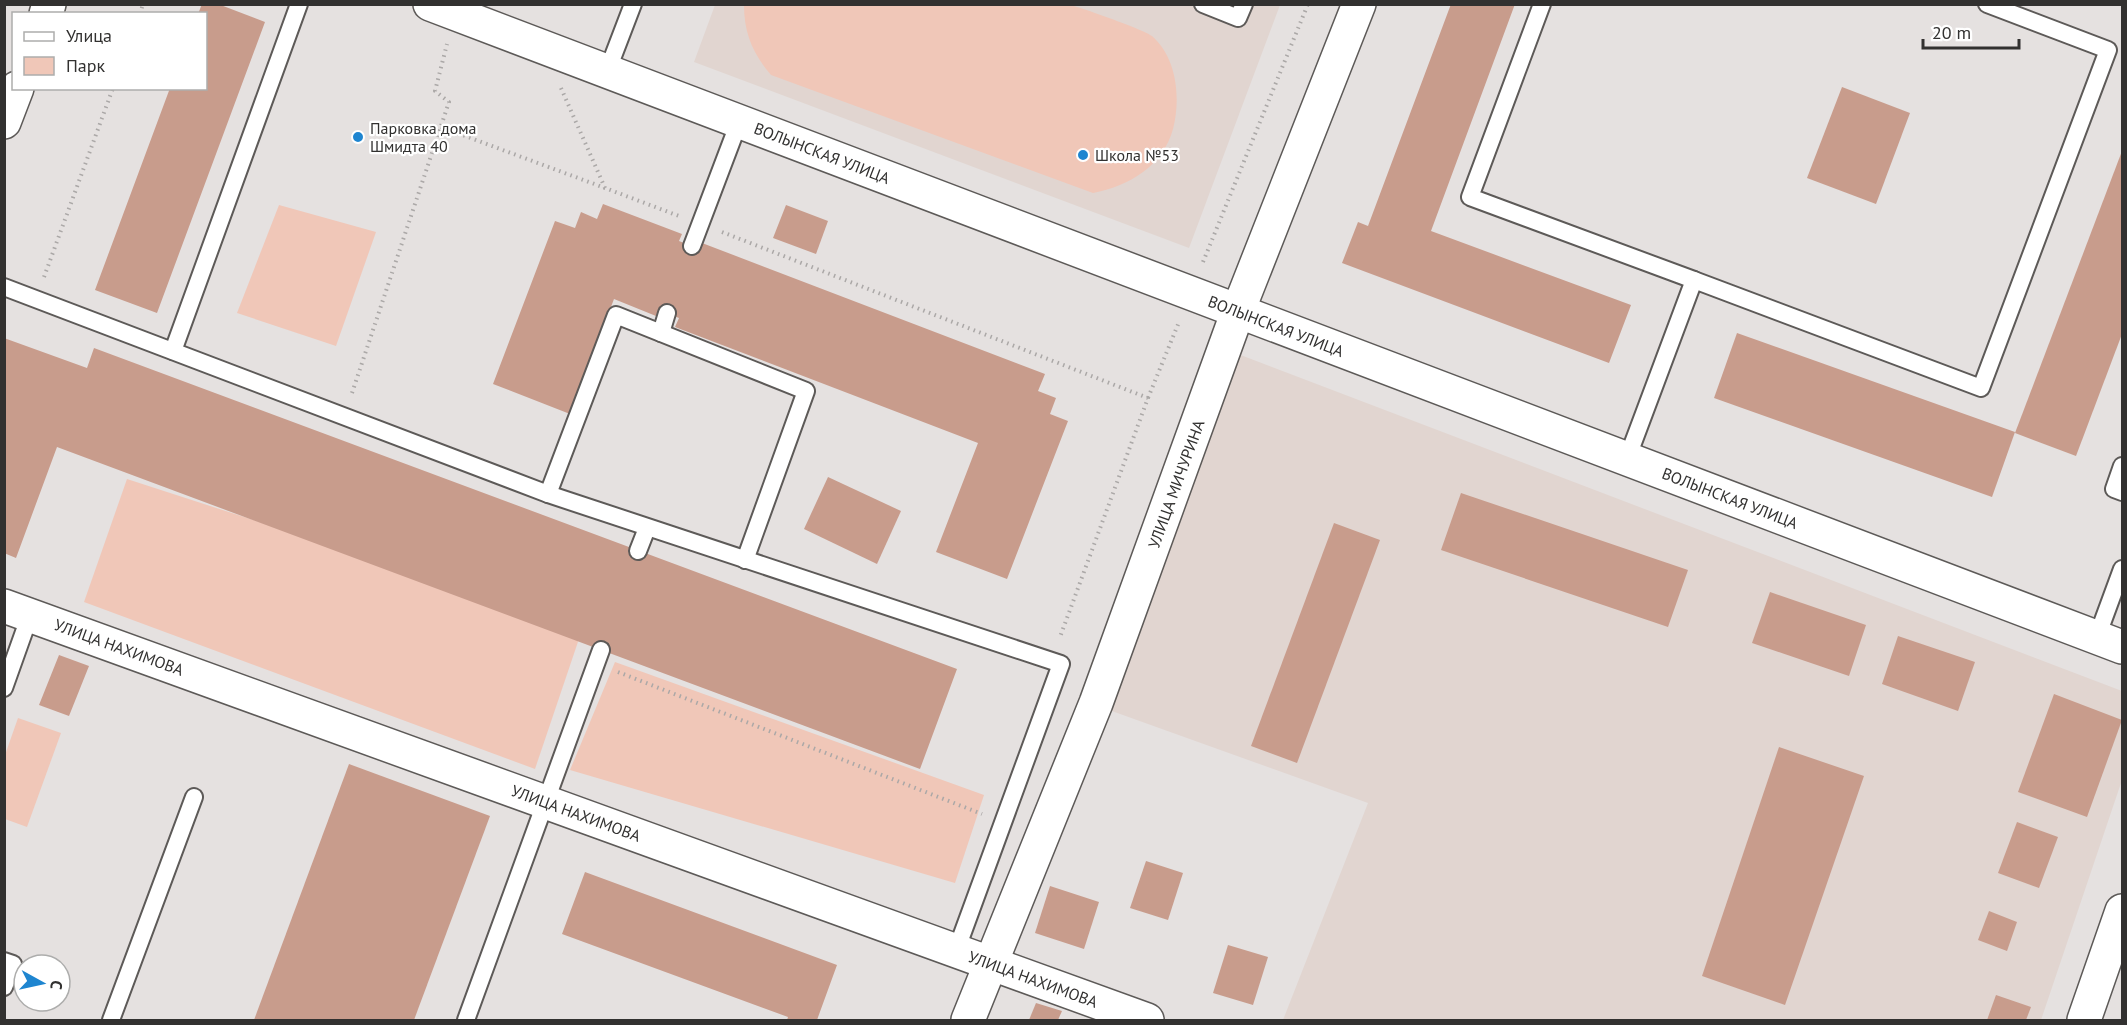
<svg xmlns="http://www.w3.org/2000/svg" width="2127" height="1025" viewBox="0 0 2127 1025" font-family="'PT Sans',sans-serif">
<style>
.built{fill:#e1d5d0}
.green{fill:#f0c7b8}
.building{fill:#c89c8c}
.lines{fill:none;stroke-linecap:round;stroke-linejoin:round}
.lane-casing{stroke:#5d5a58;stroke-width:20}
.street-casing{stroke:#5d5a58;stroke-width:36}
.secondary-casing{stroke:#5d5a58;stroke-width:36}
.path{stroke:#aba8a7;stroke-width:4;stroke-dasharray:1.5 4.5;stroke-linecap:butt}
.lane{stroke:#fff;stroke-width:16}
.street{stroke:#fff;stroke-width:33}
.secondary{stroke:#fff;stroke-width:33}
.poi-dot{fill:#1e85d0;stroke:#fff;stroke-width:2}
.labels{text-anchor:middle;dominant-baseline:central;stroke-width:4.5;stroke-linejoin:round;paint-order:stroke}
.poi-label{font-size:16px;fill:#323130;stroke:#fff;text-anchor:start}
.street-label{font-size:16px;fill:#323130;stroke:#fff}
</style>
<rect width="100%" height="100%" fill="#e5e1e0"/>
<g class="built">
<polygon points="715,5 1280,5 1189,248 694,62"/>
<polygon points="1238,354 2122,691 2122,780 2041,1020 1283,1020 1368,803 1109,710"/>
</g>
<g class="green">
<path d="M744 5C817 4 890 4 962 4 996 4 1033 1 1067 4 1077 6 1145 30 1152 36 1177 58 1181 98 1173 129 1163 166 1129 186 1093 193L771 75C753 54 744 33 744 5Z"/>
<polygon points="279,205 376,232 336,346 237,313"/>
<polygon points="127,479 583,627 535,769 84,602"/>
<polygon points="615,662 984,795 955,883 570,770"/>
<polygon points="18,718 61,733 27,827 5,819 5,755"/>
</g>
<g class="building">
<polygon points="202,4 218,4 265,22 157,313 95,290 170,88 206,88 206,14 198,14"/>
<polygon points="1451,4 1515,4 1431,231 1631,305 1609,363 1342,263 1358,222 1368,226"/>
<polygon points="1842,87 1910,113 1876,204 1807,178"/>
<polygon points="2122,151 2122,334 2076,456 2015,433"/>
<polygon points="603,204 682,234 679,241 699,249 702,243 1045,374 1038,391 1056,398 1050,414 1068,421 1007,579 936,552 978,443 675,327 679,318 658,310 656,316 614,299 570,414 493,384 555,221 575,228 581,212 597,219"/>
<polygon points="786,205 828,221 816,254 773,238"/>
<polygon points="1737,333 2015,432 1992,497 1714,398"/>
<polygon points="4,338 87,368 94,348 957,669 920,769 57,447 16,558 4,553"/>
<polygon points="828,477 901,511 877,564 804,529"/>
<polygon points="1461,493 1688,570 1668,627 1441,550"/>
<polygon points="1334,523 1380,540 1297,763 1251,746"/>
<polygon points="1770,592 1866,625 1849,676 1752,643"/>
<polygon points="1898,636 1975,662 1958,711 1882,684"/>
<polygon points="59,655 89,666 69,716 39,705"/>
<polygon points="2054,694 2122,720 2087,817 2018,792"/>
<polygon points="1779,747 1864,776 1785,1005 1702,976"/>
<polygon points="349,764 490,816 414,1020 254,1020"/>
<polygon points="2017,822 2058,837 2039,888 1998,873"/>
<polygon points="1146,861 1183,873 1168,920 1130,908"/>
<polygon points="585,872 837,965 817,1020 787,1020 788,1017 562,934"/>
<polygon points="1050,886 1099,902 1084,949 1035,933"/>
<polygon points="1989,911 2017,922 2007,951 1978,940"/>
<polygon points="1228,945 1268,957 1253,1005 1213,993"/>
<polygon points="1996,995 2031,1007 2026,1020 1987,1020"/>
<polygon points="1036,1003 1062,1011 1058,1020 1029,1020"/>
</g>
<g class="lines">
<g class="lane-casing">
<g id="lane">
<polyline points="1203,4 1238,18 1244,4"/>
<polyline points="1542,4 1470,197 1694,280 1627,459"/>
<polyline points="607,72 633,4"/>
<polyline points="692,246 739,122"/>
<polyline points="1694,280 1981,388 2108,50 1987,4"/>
<polyline points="4,287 548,494 1061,664 956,951"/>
<polyline points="667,313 661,333 806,391 745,560"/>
<polyline points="173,351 299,4"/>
<polyline points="2122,466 2114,489 2122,492"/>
<polyline points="548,494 616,315 661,333"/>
<polyline points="638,551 647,528"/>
<polyline points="2097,637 2122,569"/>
<polyline points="4,688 30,615"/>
<polyline points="4,961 13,964 4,987"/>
<polyline points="111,1020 194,797"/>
<polyline points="466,1020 601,650"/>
</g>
</g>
<g class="street-casing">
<g id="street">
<polyline points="430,4 2122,647"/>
<polyline points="4,606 1147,1020"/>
<polyline points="968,1020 1096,703 1238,311 1359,4"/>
<polyline points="2084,1020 2122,911"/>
</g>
</g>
<g class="secondary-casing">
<g id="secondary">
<polyline points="46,14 49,4"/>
<polyline points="4,122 17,88"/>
</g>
</g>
<g class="path">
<polyline points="140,14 143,4"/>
<polyline points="561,88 605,188 679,216"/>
<polyline points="441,127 605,188"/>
<polyline points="722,232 1148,398 1060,637"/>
<polyline points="1203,262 1308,4"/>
<polyline points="44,277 113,88"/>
<polyline points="352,393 449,102 435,91 447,44"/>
<polyline points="1148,398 1179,322"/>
<polyline points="618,672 982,814"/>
</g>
<use href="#lane" class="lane"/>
<use href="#street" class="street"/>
<use href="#secondary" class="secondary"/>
</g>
<g class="poi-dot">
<circle cx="358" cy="137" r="6"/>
<circle cx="1083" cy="155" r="6"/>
</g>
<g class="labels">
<g class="poi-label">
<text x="370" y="128">Парковка дома<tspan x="370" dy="18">Шмидта 40</tspan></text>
<text x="1095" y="155">Школа №53</text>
</g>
<g class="street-label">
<text transform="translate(822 153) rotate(21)">ВОЛЫНСКАЯ УЛИЦА</text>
<text transform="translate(1276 326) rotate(21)">ВОЛЫНСКАЯ УЛИЦА</text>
<text transform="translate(1176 484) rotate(-70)">УЛИЦА МИЧУРИНА</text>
<text transform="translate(1730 498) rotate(21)">ВОЛЫНСКАЯ УЛИЦА</text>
<text transform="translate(119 647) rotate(20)">УЛИЦА НАХИМОВА</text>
<text transform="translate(576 813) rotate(20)">УЛИЦА НАХИМОВА</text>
<text transform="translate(1033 979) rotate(20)">УЛИЦА НАХИМОВА</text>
</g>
</g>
<rect width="2127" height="1025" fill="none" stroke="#323130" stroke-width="12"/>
<rect x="12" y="12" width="195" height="78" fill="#ffffff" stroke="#adadac" stroke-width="1.5"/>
<rect x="24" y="32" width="30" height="9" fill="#ffffff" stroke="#adadac" stroke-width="1.5"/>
<text x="66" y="42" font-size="18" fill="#323130">Улица</text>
<rect x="24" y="57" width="30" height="18" fill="#f0c7b8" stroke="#adadac" stroke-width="1.5"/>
<text x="66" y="72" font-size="18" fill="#323130">Парк</text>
<g transform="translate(42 983) rotate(98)"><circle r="28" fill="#ffffff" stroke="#adadac" stroke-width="1.5"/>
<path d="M0-4.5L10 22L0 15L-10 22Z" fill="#1e85d0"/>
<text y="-9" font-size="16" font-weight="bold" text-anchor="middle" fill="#323130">С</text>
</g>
<path d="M1923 39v9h96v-9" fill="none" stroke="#323130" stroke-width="3"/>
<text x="1932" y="39" font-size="18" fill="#323130" stroke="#ffffff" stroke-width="4.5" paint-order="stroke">20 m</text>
</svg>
